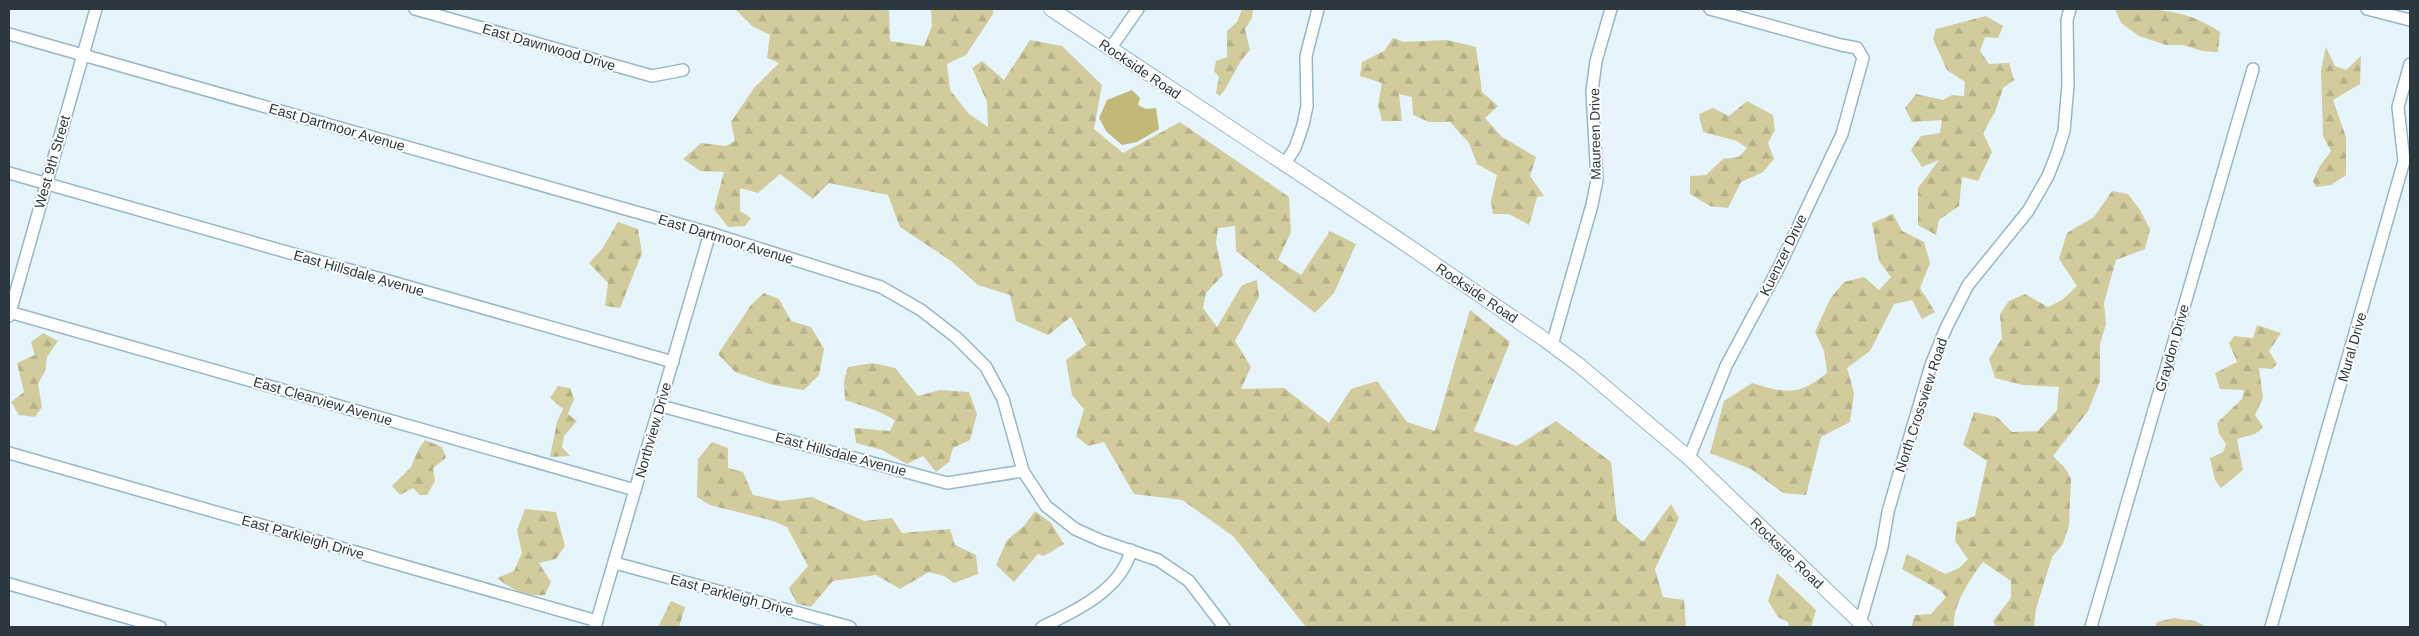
<svg xmlns="http://www.w3.org/2000/svg" width="2419" height="636" viewBox="0 0 2419 636" font-family="Arial,sans-serif">
<style>
.forest{fill:url(#forest-firs)}
.water{fill:#c2b877}
.lines{fill:none;stroke-linecap:round;stroke-linejoin:round}
.minor-casing{stroke:#96b7ca;stroke-width:14}
.major-casing{stroke:#96b7ca;stroke-width:16}
.minor{stroke:#fff;stroke-width:11}
.major{stroke:#fff;stroke-width:14}
.labels{text-anchor:middle;dominant-baseline:central;stroke-width:4;stroke-linejoin:round;paint-order:stroke}
.street-label{font-size:14px;fill:#2b3840;stroke:#fff}
</style>
<defs>
<pattern id="forest-firs" width="22" height="20" patternUnits="userSpaceOnUse" patternTransform="scale(1.25)"><rect width="22" height="20" fill="#d2cc9d"/><path d="M5 1l3.5 6h-7zM16 11l3.5 6h-7z" fill="#b4b088"/></pattern>
</defs>
<rect width="100%" height="100%" fill="#e6f4fc"/>
<g class="forest">
<polygon points="735,9 889,9 890,41 924,46 932,26 931,9 993,9 993,14 966,55 947,64 950,90 969,114 988,127 987,102 972,68 982,61 1004,80 1030,40 1062,46 1102,85 1094,129 1123,153 1180,122 1289,197 1291,232 1278,260 1301,275 1330,231 1356,244 1334,293 1315,313 1236,251 1235,226 1218,228 1216,243 1223,275 1206,293 1203,308 1217,327 1242,285 1257,280 1259,297 1235,341 1251,367 1241,389 1284,388 1329,423 1351,389 1377,381 1407,422 1435,431 1470,310 1510,342 1474,431 1517,446 1556,421 1611,462 1617,520 1643,542 1671,504 1679,518 1655,569 1663,597 1684,600 1686,627 1306,627 1233,536 1182,500 1134,494 1104,442 1088,446 1076,436 1084,409 1072,395 1066,360 1086,345 1071,317 1048,335 1016,321 1010,295 978,285 951,261 900,227 888,195 829,183 813,199 780,174 758,193 740,188 740,211 751,218 745,226 728,227 714,209 724,172 700,171 683,159 701,143 726,146 735,141 731,122 754,88 779,63 767,58 770,35 752,26"/>
<path d="M1242 9H1253L1252 18 1245 29 1250 50C1235 65 1233 80 1220 96L1216 93 1219 77 1214 71 1216 61 1227 57V31L1237 22Z"/>
<path d="M2115 9C2157 9 2184 8 2220 32L2218 52 2202 51 2183 45H2166L2139 36 2121 23Z"/>
<polygon points="1986,16 2003,26 1998,38 1985,37 1980,51 1989,64 2009,63 2014,80 2003,88 1995,112 1983,133 1992,152 1978,181 1962,177 1959,206 1939,220 1936,235 1918,225 1918,188 1939,160 1922,167 1911,150 1921,136 1940,133 1942,120 1912,122 1905,108 1916,94 1943,100 1952,95 1964,96 1965,82 1947,70 1933,39 1936,29"/>
<polygon points="1393,38 1404,42 1447,40 1476,47 1482,92 1498,106 1485,118 1502,137 1536,157 1530,176 1544,196 1537,197 1529,225 1509,214 1493,214 1491,201 1497,175 1477,164 1469,143 1450,122 1429,122 1413,115 1412,97 1399,94 1402,121 1382,121 1378,105 1382,83 1360,76 1362,62 1384,51"/>
<polygon points="2326,47 2335,66 2346,70 2361,56 2360,84 2333,100 2346,137 2346,175 2331,185 2316,187 2313,181 2320,166 2331,151 2323,136 2321,70"/>
<polygon points="1747,101 1773,115 1775,130 1768,143 1774,159 1763,172 1741,182 1728,208 1710,206 1690,194 1690,176 1706,175 1723,159 1739,157 1747,148 1737,141 1703,132 1699,114 1713,108 1729,116"/>
<path d="M2112 191 2128 194 2140 210 2150 229 2145 249 2116 260 2104 303 2106 324 2100 344V381L2088 411 2053 456 2065 468 2071 478 2069 525 2063 544 2052 557 2036 609 2034 627H1996L1993 621 2011 598V581L1983 562C1970 579 1952 606 1954 627H1911L1915 615 1931 614 1946 597 1941 591 1902 569 1907 554 1945 574 1959 568 1968 559 1955 541 1957 522 1975 516 1987 461 1963 445 1974 412 1997 417 2012 432 2038 431 2057 410 2059 387 2023 385 1995 378 1989 359 2002 338 2000 314 2009 301 2025 294 2048 307 2062 300 2077 286 2059 259 2067 233 2094 217Z"/>
<path d="M1893 214 1902 231 1924 242 1930 263 1920 288 1935 312 1922 319 1912 300 1894 304 1870 351 1847 368 1854 393 1850 422 1821 437 1806 495 1783 493 1751 469 1710 453 1724 401 1752 383C1786 393 1797 397 1827 373L1824 351 1815 332 1830 299 1844 282 1864 277 1879 290 1891 277 1879 261 1872 223Z"/>
<polygon points="618,222 638,229 642,253 620,308 605,306 608,283 589,263 602,249"/>
<polygon points="764,293 779,299 791,321 811,327 824,349 819,375 804,390 773,385 735,372 718,354 751,305"/>
<polygon points="2257,325 2281,333 2269,351 2277,364 2272,369 2259,368 2263,398 2255,415 2263,427 2255,434 2237,439 2243,470 2221,488 2215,480 2210,458 2223,452 2226,444 2219,434 2217,423 2242,399 2244,390 2220,389 2215,373 2237,362 2229,343 2234,336 2253,338"/>
<polygon points="43,333 58,341 47,357 45,371 38,384 42,407 35,417 19,415 11,402 24,392 17,363 35,355 31,342"/>
<polygon points="873,363 895,368 918,396 940,390 969,392 977,414 970,440 953,448 949,462 936,472 923,456 907,464 882,450 856,443 854,428 890,431 895,420 875,410 845,400 844,381 848,367"/>
<polygon points="558,386 570,388 574,399 568,414 577,421 564,436 562,447 570,456 550,457 557,422 563,409 550,398"/>
<polygon points="425,440 442,447 446,458 433,468 435,481 427,495 420,495 413,488 400,495 392,486 411,467 418,450"/>
<polygon points="712,442 728,448 728,468 743,472 753,495 781,501 812,497 864,521 892,518 902,533 950,529 955,545 976,555 978,574 954,583 944,576 929,572 900,589 876,575 833,581 811,607 797,604 789,588 808,566 787,527 770,520 710,505 697,497 698,459"/>
<path d="M525 509 556 512 565 546 556 559 539 563 551 582 545 595C526 597 513 590 497 578L514 571 522 553 517 530Z"/>
<polygon points="1035,511 1051,523 1064,544 1044,556 1038,554 1014,582 996,565 1007,540 1024,526"/>
<polygon points="1777,573 1816,610 1811,627 1789,627 1788,622 1778,617 1768,601"/>
<polygon points="671,601 685,607 679,627 658,627"/>
<polygon points="2174,618 2195,621 2207,627 2155,627 2157,622"/>
</g>
<polygon class="water" points="1132,90 1140,98 1138,105 1146,109 1156,108 1159,129 1137,142 1122,145 1106,131 1099,118 1107,100"/>
<g class="lines">
<g class="minor-casing">
<g id="minor">
<polyline points="415,9 652,76 683,70"/>
<polyline points="2367,9 2410,20"/>
<polyline points="9,34 710,233 881,287 921,310 957,338 986,367 1003,399 1023,471 1046,506 1075,529 1102,541 1158,560 1189,581 1224,627"/>
<polyline points="1110,49 1138,9"/>
<polyline points="1284,165 1295,148 1303,125 1307,106 1306,56 1318,9"/>
<polyline points="9,173 673,362"/>
<polyline points="9,312 635,490"/>
<polyline points="9,316 96,9"/>
<polyline points="1552,345 1592,205 1597,180 1592,91 1596,61 1611,9"/>
<polyline points="661,406 947,483 1023,471"/>
<polyline points="9,453 597,621"/>
<polyline points="1689,458 1726,366 1779,267 1842,134 1863,58 1857,48 1841,45 1710,9"/>
<polyline points="615,563 850,627"/>
<polyline points="9,584 160,627"/>
<polyline points="1860,623 1882,547 1888,512 1900,470 1931,365 1946,328 1968,285 2028,211 2048,176 2057,153 2064,131 2068,85 2067,20 2070,9"/>
<polyline points="595,627 710,233"/>
<path d="M1042 627C1076 611 1122 589 1131 550"/>
<polyline points="2091,627 2253,69"/>
<polyline points="2271,627 2404,161 2398,107 2410,64"/>
</g>
</g>
<g class="major-casing">
<polyline id="major" points="1051,9 1398,239 1544,339 1579,365 1689,458 1865,627"/>
</g>
<use href="#minor" class="minor"/>
<use href="#major" class="major"/>
</g>
<g class="labels">
<g class="street-label">
<text transform="translate(549 47) rotate(16)">East Dawnwood Drive</text>
<text transform="translate(1140 69) rotate(34)">Rockside Road</text>
<text transform="translate(337 127) rotate(16)">East Dartmoor Avenue</text>
<text transform="translate(1595 134) rotate(-91)">Maureen Drive</text>
<text transform="translate(52 162) rotate(-74)">West 9th Street</text>
<text transform="translate(726 239) rotate(17)">East Dartmoor Avenue</text>
<text transform="translate(1783 255) rotate(-64)">Kuenzer Drive</text>
<text transform="translate(359 273) rotate(16)">East Hillsdale Avenue</text>
<text transform="translate(1477 293) rotate(34)">Rockside Road</text>
<text transform="translate(2352 347) rotate(-74)">Mural Drive</text>
<text transform="translate(2172 348) rotate(-74)">Graydon Drive</text>
<text transform="translate(323 401) rotate(16)">East Clearview Avenue</text>
<text transform="translate(1921 405) rotate(-72)">North Crossview Road</text>
<text transform="translate(653 430) rotate(-74)">Northview Drive</text>
<text transform="translate(841 454) rotate(15)">East Hillsdale Avenue</text>
<text transform="translate(303 537) rotate(16)">East Parkleigh Drive</text>
<text transform="translate(1787 553) rotate(44)">Rockside Road</text>
<text transform="translate(732 595) rotate(15)">East Parkleigh Drive</text>
</g>
</g>
<rect width="2419" height="636" fill="none" stroke="#2b3840" stroke-width="20"/>
</svg>
